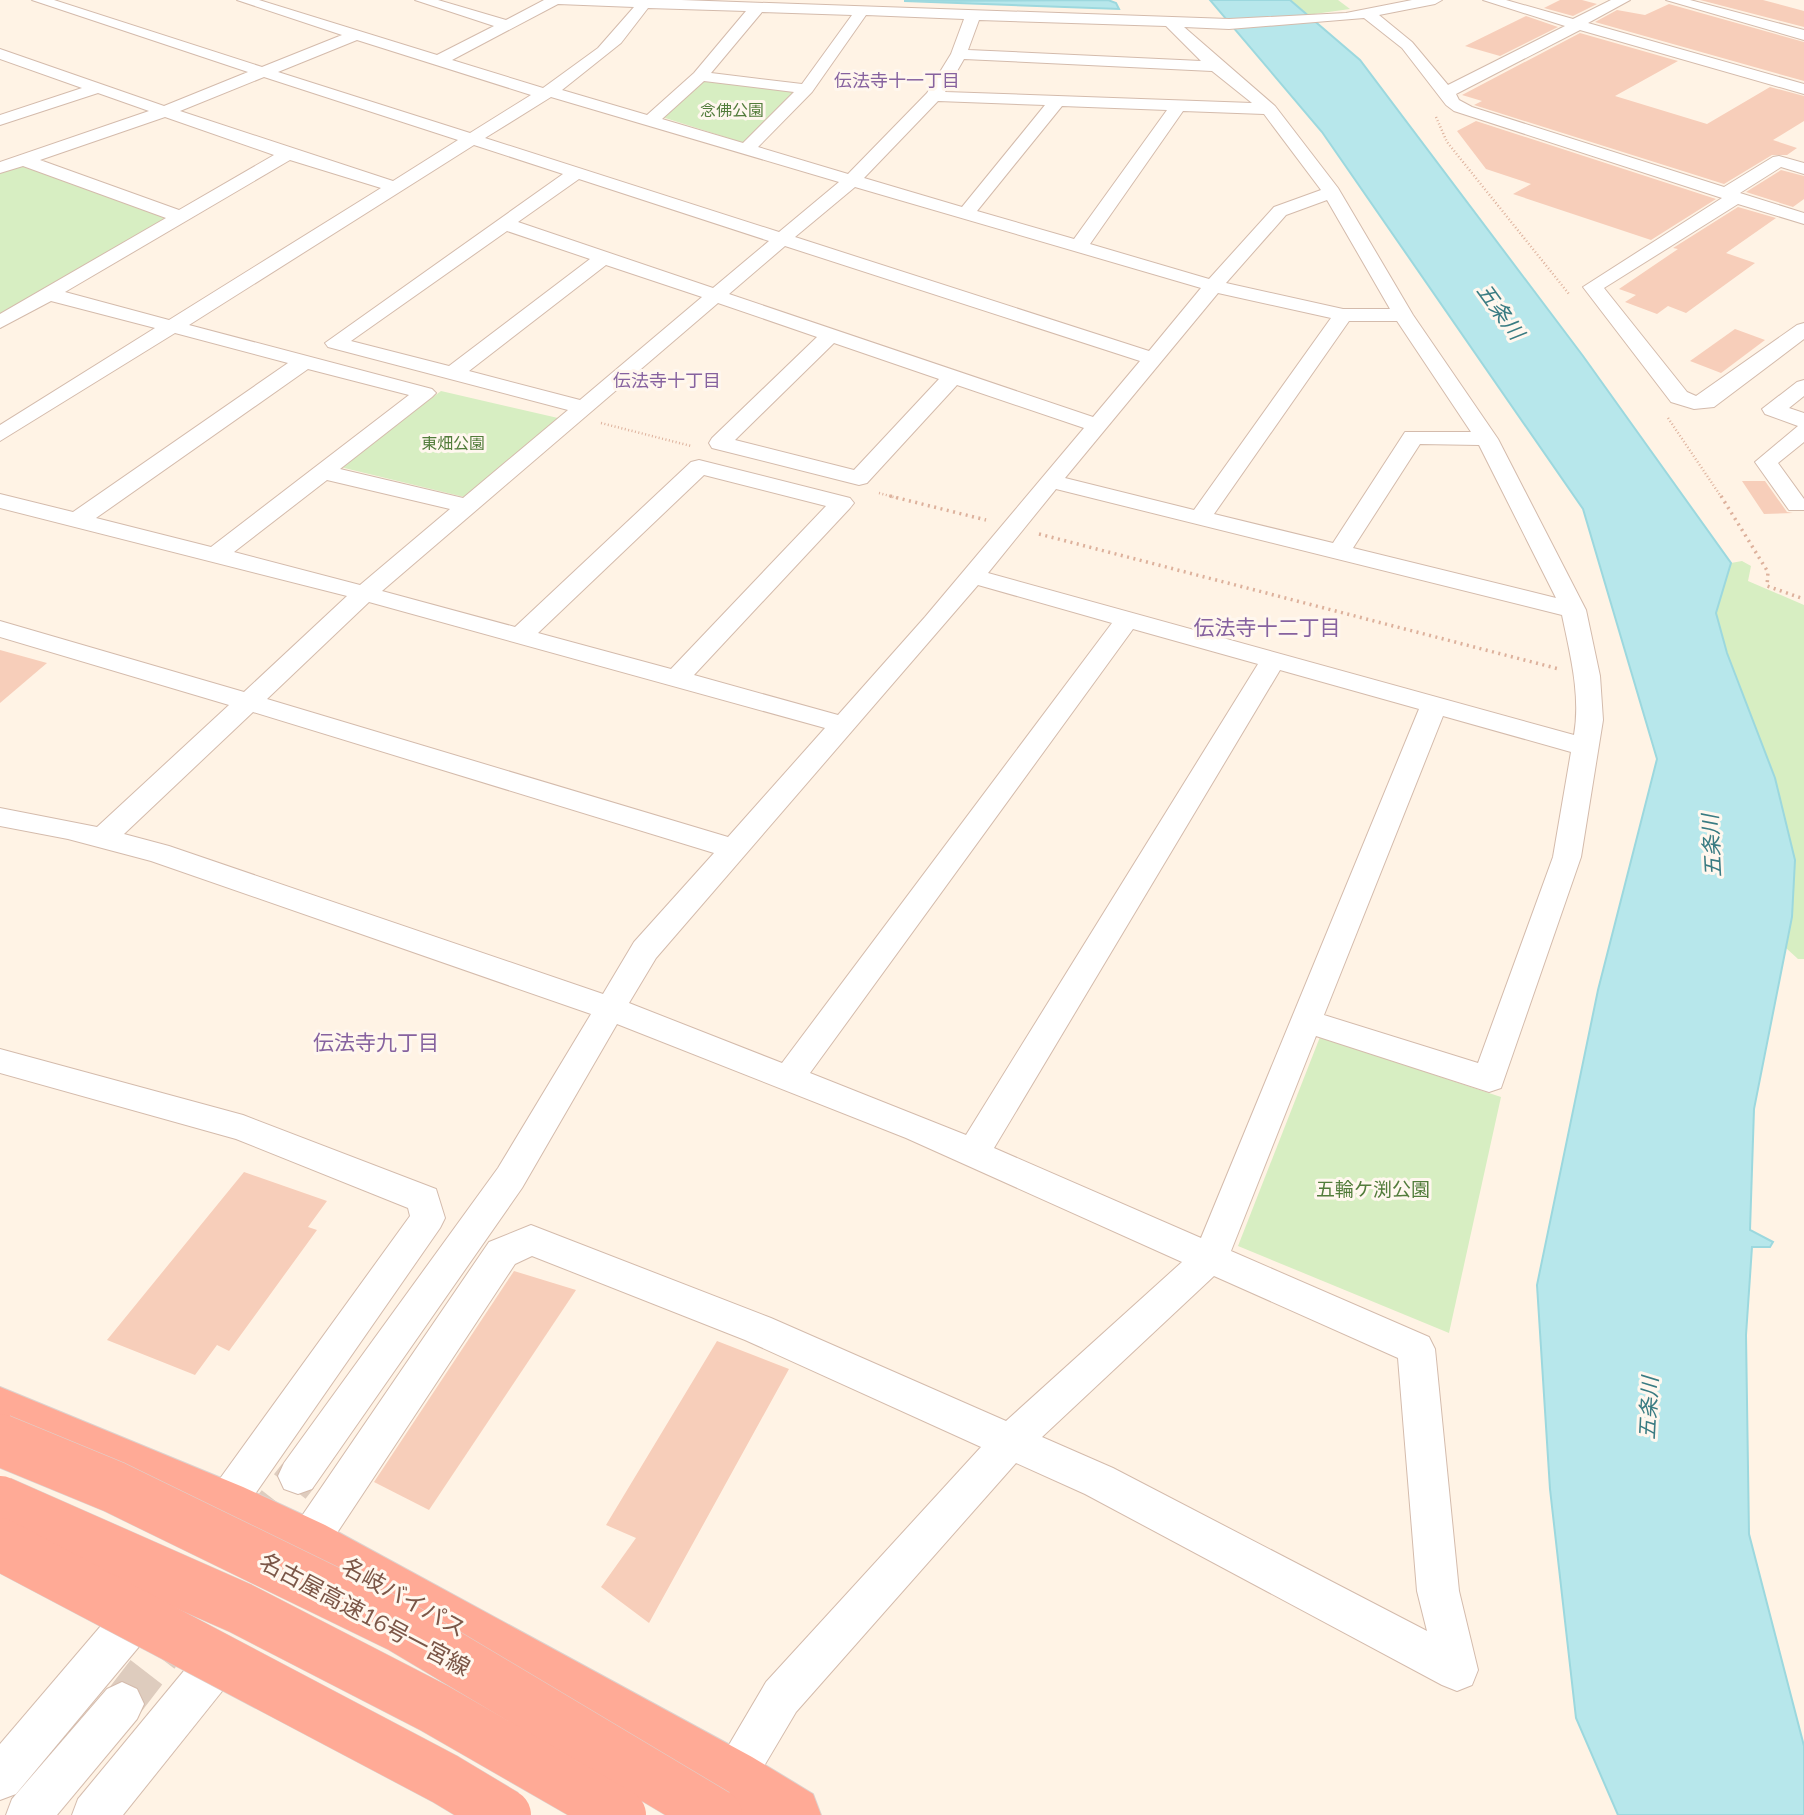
<svg xmlns="http://www.w3.org/2000/svg" width="1804" height="1815" viewBox="0 0 1804 1815" font-family="Mulish,'Noto Sans JP',sans-serif">
<style>
.green{fill:#d7eec2}
.water{fill:#b7e7eb;stroke:#9cd8de;stroke-width:2}
.building{fill:#f7ceba}
.lines{fill:none;stroke-linecap:round;stroke-linejoin:round}
.minor-tunnel{stroke:#deccbe;stroke-width:40;stroke-dasharray:40 20;stroke-linecap:butt}
.minor-casing{stroke:#d4bbac;stroke-width:2}
.highway-casing{stroke:#ddd3cf;stroke-width:2}
.path-far1{stroke:#ddb19c;stroke-width:2.5;stroke-dasharray:1 2.5;stroke-linecap:butt}
.path{stroke:#ddb19c;stroke-width:3.5;stroke-dasharray:2 4.5;stroke-linecap:butt}
.minor{fill:#fff;fill-rule:evenodd}
.highway{fill:#ffaa96;fill-rule:evenodd}
.highway-bridge-casing{stroke:#ddd3cf;stroke-width:53;stroke-linecap:butt}
.highway-bridge{stroke:#ffaa96;stroke-width:52}
.labels{text-anchor:middle;dominant-baseline:central;stroke-width:6;stroke-linejoin:round;paint-order:stroke}
.far-park-label{font-size:16px;fill:#527c3b;stroke:#fff7ee}
.far-neighbourhood-label{font-size:18px;fill:#86629f;stroke:#fff7ee}
.park-label{font-size:19px;fill:#527c3b;stroke:#fff7ee}
.water-label{font-size:21px;font-style:italic;fill:#397b82;stroke:#fff7ee}
.neighbourhood-label{font-size:21px;fill:#86629f;stroke:#fff7ee}
.near-street-label{font-size:23px;fill:#7b5647;stroke:#fff7ee}
</style>
<rect width="100%" height="100%" fill="#fff3e5"/>
<g class="green">
<polygon points="1290,0 1338,0 1350,9 1307,15"/>
<polygon points="706,79 799,90 744,143 662,117"/>
<polygon points="24,160 178,216 0,322 0,168"/>
<polygon points="441,391 558,418 464,497 340,467"/>
<polygon points="1742,561 1751,566 1748,581 1804,605 1804,959 1798,959 1786,948 1792,916 1795,860 1775,779 1727,653 1716,612 1731,563"/>
<polygon points="1320,1037 1501,1097 1449,1333 1238,1246"/>
</g>
<g class="water">
<polygon points="1108,0 1116,3 1119,9 904,1"/>
<polygon points="1210,0 1290,0 1360,60 1583,356 1731,563 1716,613 1727,653 1775,778 1795,860 1792,917 1754,1109 1750,1230 1773,1242 1770,1247 1752,1247 1746,1335 1749,1534 1804,1746 1804,1815 1618,1815 1576,1718 1550,1489 1537,1285 1598,990 1657,759 1583,509 1322,132"/>
</g>
<g class="building">
<polygon points="1560,0 1582,0 1597,4 1573,16 1544,8"/>
<polygon points="1700,0 1763,0 1804,11 1804,27"/>
<polygon points="1669,4 1804,42 1804,81 1595,22 1617,10 1645,15"/>
<polygon points="1526,16 1558,27 1500,56 1465,46"/>
<polygon points="1580,33 1678,61 1615,96 1707,124 1770,87 1804,96 1804,121 1773,140 1797,148 1787,155 1772,155 1724,184 1474,105 1482,101 1462,95"/>
<polygon points="1476,121 1716,199 1651,240 1513,194 1531,184 1486,169 1457,131"/>
<polygon points="1781,170 1804,176 1804,199 1793,207 1746,192"/>
<polygon points="1738,207 1776,218 1726,253 1755,263 1686,313 1668,306 1657,314 1625,302 1636,295 1619,289 1678,249 1673,248"/>
<polygon points="1735,329 1765,340 1721,373 1690,361"/>
<polygon points="1742,481 1765,481 1787,512 1793,513 1764,514"/>
<polygon points="0,650 47,663 0,703"/>
<polygon points="244,1172 327,1201 308,1227 317,1230 229,1351 217,1345 195,1375 107,1340"/>
<polygon points="514,1271 576,1290 429,1510 374,1482"/>
<polygon points="717,1341 789,1369 649,1623 601,1587 636,1538 606,1525"/>
</g>
<g class="lines">
<g class="minor-tunnel">
<polyline points="253,1534 298,1476"/>
<polyline points="122,1704 182,1626"/>
</g>
<g class="minor-casing">
<g id="minor">
<path d="M32 0H54L262 67 342 35 237 0H259L437 55 494 26 415 0H438L506 20 544 0H681L1229 19 1346 13 1412 0H1442L1435 4 1379 15 1412 42 1448 85 1565 26 1483 0H1506L1573 19 1611 0H1630L1588 23 1804 84V94L1580 30 1456 94 1459 100 1472 107 1724 187 1773 157 1779 156 1804 163V174L1781 167 1740 193 1804 213V224L1738 204 1604 288 1687 392 1696 396 1797 325 1804 323V339L1714 407 1694 409 1671 402 1583 287 1722 198 1454 111 1446 105 1402 48 1364 18 1229 29 1184 27 1275 106 1338 188 1413 315 1498 439 1586 610 1600 676 1603 720 1581 857 1501 1088 1489 1092 1316 1036 1231 1251 1429 1337 1435 1349 1459 1591 1478 1670 1472 1685 1457 1691 1442 1685 1085 1494 1016 1463 796 1712 748 1793 732 1799 716 1793 710 1777 766 1682 981 1447 745 1340 532 1256 515 1264 321 1557 307 1562 293 1557 287 1543 293 1529 489 1242 531 1225 771 1318 1006 1421 1182 1262 906 1138 617 1024 522 1188 312 1489 298 1494 284 1489 278 1476 284 1463 498 1168 591 1014 151 861 68 839 0 826V808L97 827 229 705 0 637V621L244 692 347 596 0 508V494L73 512 288 363 175 333 0 441V425L155 328 51 301 0 328V314L166 218 23 166 0 173V162L149 111 98 93 0 125V115L82 88 0 59V49L164 106 248 72ZM558 4 634 7 598 48 543 88 452 60ZM648 8 746 11 694 73 647 115 562 90 621 43ZM762 12 852 15 802 84 711 73ZM866 15 964 19 951 54 927 93 848 174 758 147 812 92ZM979 20 1166 26 1201 61 968 50ZM357 40 531 95 470 133 278 72ZM964 59 1212 71 1252 103 945 92ZM264 77 458 140 393 181 180 111ZM704 81 794 92 743 143 662 119ZM551 97 839 182 779 232 485 138ZM938 101 1045 105 962 207 864 178ZM1062 106 1167 110 1074 239 977 211ZM1183 111 1264 114 1321 190 1274 207 1209 279 1090 244ZM165 117 274 155 179 210 40 160ZM474 145 563 174 325 343 328 347 568 410 463 498 340 469 432 397 436 393 432 389 189 325ZM290 160 381 188 169 320 65 292ZM579 179 769 241 713 288 518 222ZM855 187 1201 288 1149 351 795 237ZM1327 200 1390 309H1343L1226 283 1286 215ZM507 231 590 259 449 366 351 341ZM785 246 1140 361 1093 417 729 294ZM606 265 702 297 580 400 469 371ZM1218 293 1331 318 1194 510 1065 478ZM718 303 817 337 712 438 709 443 712 448 859 485 867 483 957 385 1084 428 925 617 838 715 694 675 850 508 854 503 850 498 699 460 691 462 515 627 382 591ZM1349 321H1397L1471 432H1405L1333 543 1214 514ZM834 343 939 379 854 470 735 440ZM308 369 409 395 211 547 96 518ZM1420 444 1479 445 1556 598 1353 548ZM704 475 826 506 671 669 538 633ZM327 480 450 509 360 585 234 552ZM1056 489 1562 615C1570 654 1581 695 1574 735L988 573ZM978 585 1112 623 782 1063 629 1003 656 958ZM369 602 825 728 728 837 267 699ZM1133 629 1258 664 966 1135 810 1073ZM1280 670 1419 709 1201 1238 994 1148ZM253 712 714 853 634 942 603 994 169 846 124 834ZM1443 716 1571 752 1553 857 1478 1063 1324 1015ZM1214 1276 1398 1358 1417 1591 1427 1631 1113 1468 1042 1437Z"/>
<polygon points="1666,0 1690,0 1804,30 1804,40"/>
<polygon points="1804,380 1804,396 1789,408 1804,413 1804,442 1778,463 1804,499 1804,510 1789,510 1755,462 1798,426 1765,414 1762,409 1797,382"/>
<polygon points="0,1049 243,1115 436,1189 445,1218 440,1228 239,1517 225,1523 211,1517 205,1504 211,1491 410,1216 408,1208 236,1139 0,1073"/>
<polygon points="132,1601 147,1607 153,1622 147,1637 16,1794 0,1800 0,1744 117,1607"/>
<polygon points="212,1649 227,1655 233,1670 227,1685 123,1815 72,1815 78,1799 197,1655"/>
<polygon points="122,1682 137,1689 144,1704 137,1719 57,1815 6,1815 12,1799 107,1689"/>
</g>
</g>
<g class="highway-casing">
<polygon id="highway" points="0,1387 243,1487 325,1525 752,1757 813,1794 821,1815 739,1815 289,1561 207,1521 0,1432"/>
</g>
<g class="path-far1">
<polyline points="1436,117 1447,142 1569,294"/>
<polyline points="1668,418 1722,498"/>
<polyline points="601,423 691,446"/>
<polyline points="879,493 897,498"/>
</g>
<g class="path">
<polyline points="890,496 986,520"/>
<polyline points="1721,496 1768,572 1767,586 1804,599"/>
<polyline points="1039,534 1559,669"/>
</g>
<use href="#minor" class="minor"/>
<use href="#highway" class="highway"/>
<g class="highway-bridge-casing">
<g id="highway-bridge">
<polyline points="0,1440 114,1487 401,1627 716,1815"/>
<polyline points="0,1502 240,1608 434,1708 620,1815"/>
<polyline points="0,1544 445,1779 505,1815"/>
</g>
</g>
<use href="#highway-bridge" class="highway-bridge"/>
</g>
<g class="labels">
<g class="far-park-label">
<text x="732" y="110">念佛公園</text>
<text x="453" y="443">東畑公園</text>
</g>
<g class="far-neighbourhood-label">
<text x="897" y="80">伝法寺十一丁目</text>
<text x="667" y="380">伝法寺十丁目</text>
</g>
<g class="park-label">
<text x="1373" y="1189">五輪ケ渕公園</text>
</g>
<g class="water-label">
<text transform="translate(1501 311) rotate(54)">五条川</text>
<text transform="translate(1711 846) rotate(-93)">五条川</text>
<text transform="translate(1648 1408) rotate(-87)">五条川</text>
</g>
<g class="neighbourhood-label">
<text x="1267" y="627">伝法寺十二丁目</text>
<text x="376" y="1042">伝法寺九丁目</text>
</g>
<g class="near-street-label">
<text transform="translate(404 1597) rotate(29)">名岐バイパス</text>
<text transform="translate(365 1614) rotate(28)">名古屋高速16号一宮線</text>
</g>
</g>
</svg>
